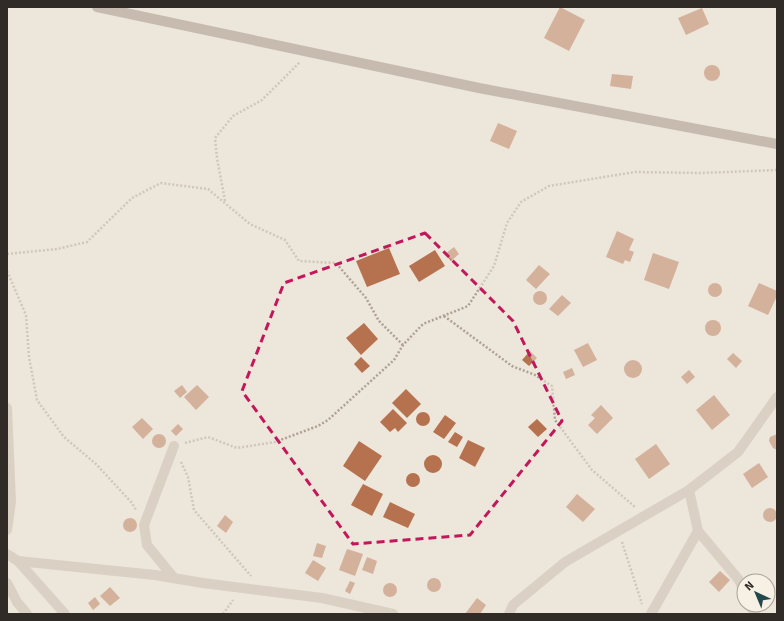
<svg xmlns="http://www.w3.org/2000/svg" width="784" height="621" viewBox="0 0 784 621" font-family="Signika,sans-serif">
<style>
.building{fill:#b6714f}
.lines{fill:none;stroke-linecap:round;stroke-linejoin:round}
.path{stroke:#afa192;stroke-width:2.5;stroke-dasharray:2 2;stroke-linecap:butt}
.street{stroke:#c4b7a8;stroke-width:10}
.secondary{stroke:#978779;stroke-width:10}
.marked{fill:none;stroke:#c2185b;stroke-width:3;stroke-dasharray:8 5;stroke-linejoin:round}
</style>
<rect width="100%" height="100%" fill="#ede6da"/>
<g class="building">
<polygon points="560,7 585,20 569,51 544,38"/>
<polygon points="702,8 709,24 686,35 678,18"/>
<circle cx="712" cy="73" r="8"/>
<polygon points="612,74 633,76 631,89 610,86"/>
<polygon points="498,123 517,131 509,149 490,141"/>
<polygon points="617,231 634,239 629,250 634,252 630,262 625,260 623,264 606,257"/>
<polygon points="454,247 459,254 451,261 445,254"/>
<polygon points="389,248 400,274 367,287 356,261"/>
<polygon points="435,250 445,266 419,282 409,266"/>
<polygon points="653,253 679,262 669,289 644,280"/>
<polygon points="539,265 550,274 536,289 526,280"/>
<circle cx="715" cy="290" r="7"/>
<polygon points="759,283 777,291 777,296 768,315 748,306"/>
<circle cx="540" cy="298" r="7"/>
<polygon points="562,295 571,303 558,316 549,309"/>
<circle cx="713" cy="328" r="8"/>
<polygon points="364,323 378,339 361,355 346,338"/>
<polygon points="588,343 597,360 583,367 574,350"/>
<polygon points="530,351 537,358 529,366 522,360"/>
<polygon points="733,353 742,361 736,368 727,359"/>
<polygon points="361,357 370,366 362,373 354,364"/>
<circle cx="633" cy="369" r="9"/>
<polygon points="572,368 575,375 566,379 563,372"/>
<polygon points="689,370 695,377 687,384 681,377"/>
<polygon points="182,385 187,392 180,398 174,391"/>
<polygon points="197,385 209,397 196,410 184,397"/>
<polygon points="406,389 421,404 407,418 392,403"/>
<polygon points="714,395 730,415 712,430 696,410"/>
<polygon points="601,405 613,418 597,434 588,425 595,418 591,415"/>
<polygon points="393,409 407,423 398,432 395,428 390,432 380,422"/>
<circle cx="423" cy="419" r="7"/>
<polygon points="445,415 456,423 444,439 433,432"/>
<polygon points="142,418 153,429 143,439 132,427"/>
<polygon points="537,419 547,429 538,437 528,427"/>
<polygon points="178,424 183,429 176,436 171,431"/>
<polygon points="455,432 463,437 457,447 448,442"/>
<circle cx="159" cy="441" r="7"/>
<polygon points="777,434 777,450 773,448 769,441 770,437"/>
<polygon points="468,440 485,448 475,467 459,458"/>
<polygon points="359,441 382,456 365,481 343,466"/>
<polygon points="656,444 670,464 649,479 635,459"/>
<circle cx="433" cy="464" r="9"/>
<polygon points="759,463 768,477 752,488 743,474"/>
<circle cx="413" cy="480" r="7"/>
<polygon points="363,484 383,494 372,516 351,505"/>
<polygon points="577,494 595,509 583,522 566,507"/>
<polygon points="390,502 415,514 408,528 383,517"/>
<circle cx="770" cy="515" r="7"/>
<polygon points="225,515 233,522 226,533 217,526"/>
<circle cx="130" cy="525" r="7"/>
<polygon points="317,543 326,546 322,558 313,556"/>
<polygon points="347,549 363,554 355,576 339,570"/>
<polygon points="367,557 377,561 373,574 362,570"/>
<polygon points="313,560 326,568 318,581 305,573"/>
<polygon points="720,571 730,580 719,592 709,582"/>
<circle cx="434" cy="585" r="7"/>
<polygon points="350,581 355,583 350,594 345,591"/>
<circle cx="390" cy="590" r="7"/>
<polygon points="110,587 120,598 110,606 100,596"/>
<polygon points="95,597 100,604 93,610 88,603"/>
<polygon points="477,598 486,605 480,614 465,614"/>
</g>
<g class="lines">
<g class="path">
<polyline points="225,201 217,158 215,138 233,116 262,100 300,62"/>
<polyline points="7,254 57,249 87,242 132,198 161,183 208,189 250,224 285,240 299,261 336,263 366,298 379,321 403,345"/>
<polyline points="7,271 26,315 29,357 37,400 64,437 96,464 132,503 136,510"/>
<polyline points="444,316 512,366 535,375 552,386 555,420 592,470 635,507"/>
<polyline points="185,443 208,437 237,448 275,442 318,426 328,420 394,360 403,345 423,324 468,306 494,266 507,223 521,202 549,186 635,172 701,173 777,170"/>
<polyline points="181,462 188,477 194,510 251,576"/>
<polyline points="622,542 642,604"/>
<polyline points="223,614 233,600"/>
</g>
<g class="street">
<polyline points="7,408 11,502 7,530"/>
<polyline points="174,446 144,525 147,545 174,578"/>
<polyline points="689,490 698,531 739,580 744,591"/>
<polyline points="7,554 18,561 65,614"/>
<polyline points="18,561 155,575 203,583 322,598 393,614"/>
<polyline points="7,583 17,602 27,614"/>
<polyline points="750,605 755,614"/>
<polyline points="509,614 513,605 565,562 689,490 738,452 777,397"/>
<polyline points="651,614 698,531"/>
</g>
<polyline class="secondary" points="97,7 479,88 777,144"/>
</g>
<path d="M0 0H784V621H0ZM425 233 513 321 562 421 470 535 353 544 242 391 284 283Z" fill="#ede6da" fill-opacity=".55" fill-rule="evenodd"/>
<path class="marked" d="M425 233 513 321 562 421 470 535 353 544 242 391 284 283Z"/>
<rect width="784" height="621" fill="none" stroke="#312b27" stroke-width="16"/>
<g transform="translate(756 593) rotate(316)"><circle r="19" fill="#f6f0e5" stroke="#a7a199"/>
<path d="M0-3L7 15L0 10L-7 15Z" fill="#22474d"/>
<text y="-6" font-size="11" font-weight="bold" text-anchor="middle" fill="#312b27">N</text>
</g>
</svg>
